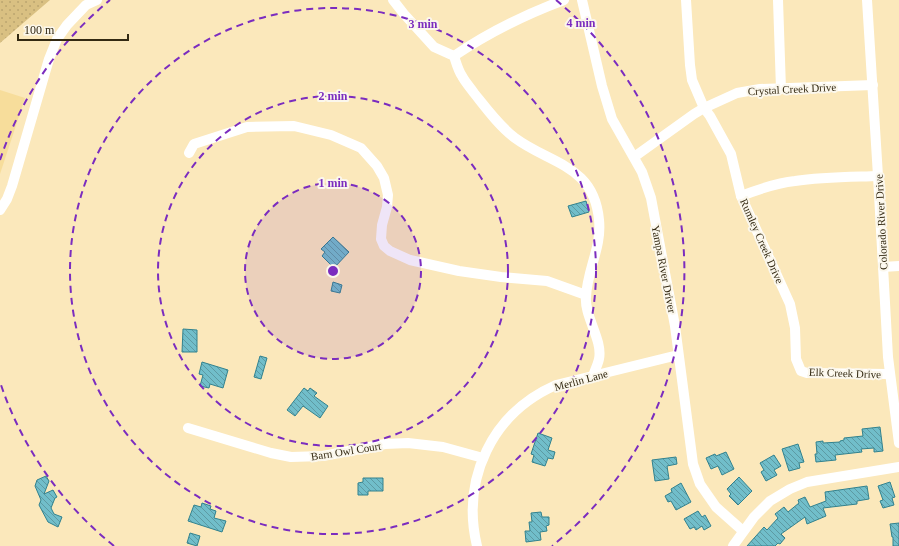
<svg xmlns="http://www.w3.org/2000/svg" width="899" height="546" viewBox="0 0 899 546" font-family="Georgia,serif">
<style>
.built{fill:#f7dd9b}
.grass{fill:url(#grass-dots)}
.building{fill:url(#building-back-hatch);stroke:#32828e}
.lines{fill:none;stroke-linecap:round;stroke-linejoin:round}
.minor{stroke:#fff;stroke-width:10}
.ring{fill:none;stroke:#7b2cbf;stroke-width:2;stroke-dasharray:7 5}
.labels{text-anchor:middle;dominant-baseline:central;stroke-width:4;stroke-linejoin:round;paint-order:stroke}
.street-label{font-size:11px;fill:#332912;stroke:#fbf7ec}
.centre{fill:#7b2cbf;stroke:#fbf7ec;stroke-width:2}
.ring-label{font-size:12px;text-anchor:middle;font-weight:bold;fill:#7b2cbf;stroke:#fbf7ec;stroke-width:4;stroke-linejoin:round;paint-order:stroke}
</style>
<defs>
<pattern id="grass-dots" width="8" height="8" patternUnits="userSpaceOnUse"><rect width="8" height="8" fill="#d9c082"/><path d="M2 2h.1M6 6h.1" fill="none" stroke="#bba56f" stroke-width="1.8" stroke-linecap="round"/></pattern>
<pattern id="building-back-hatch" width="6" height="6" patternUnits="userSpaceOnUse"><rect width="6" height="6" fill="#71beca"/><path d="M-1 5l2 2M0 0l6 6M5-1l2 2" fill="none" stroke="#5d9aa3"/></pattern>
</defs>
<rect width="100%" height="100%" fill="#fbe8bb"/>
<polygon class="built" points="0,90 25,98 0,174"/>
<polygon class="grass" points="0,0 50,0 0,43"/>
<g class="building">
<polygon points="586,201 589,212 572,217 568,206"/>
<polygon points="333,237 349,252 334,268 322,256 325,252 321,249"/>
<polygon points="333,282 342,285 340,293 331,291"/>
<polygon points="183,329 197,330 197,352 182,352"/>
<polygon points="260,356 267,358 261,379 254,377"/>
<polygon points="202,362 228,370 223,388 210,384 209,388 200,386 203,375 199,374"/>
<polygon points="304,388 308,391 310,388 317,393 314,396 328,406 320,418 303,406 295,416 287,410"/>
<polygon points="880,427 883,451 874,452 874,448 861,449 862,452 835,455 836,460 816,462 815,454 817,454 816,442 823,441 823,443 840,442 840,441 844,440 844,438 863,436 862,429"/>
<polygon points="538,433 552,438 548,450 555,452 553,459 548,458 545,466 532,462 534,455 531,454"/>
<polygon points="798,444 804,462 799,463 800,468 789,471 782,449"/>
<polygon points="726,452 734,469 722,475 718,466 711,469 706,458 715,454 716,456"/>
<polygon points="774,455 781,466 774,470 777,475 766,481 761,472 764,470 760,463"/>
<polygon points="676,457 677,464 667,466 669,479 655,481 652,460"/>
<polygon points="46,476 49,481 44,494 53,490 57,497 55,498 51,508 54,514 62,517 58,527 48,522 39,505 41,500 35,486 37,480"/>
<polygon points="739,477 752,491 738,505 729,496 731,494 727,489"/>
<polygon points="363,478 383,478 383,491 368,491 368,495 358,495 358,483 363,482"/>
<polygon points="890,482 895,497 892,498 894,505 883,508 880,501 883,500 878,486"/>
<polygon points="681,483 691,502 676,510 671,501 668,502 665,496 672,492 671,489"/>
<polygon points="867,486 869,499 857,501 857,504 823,508 826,516 807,524 805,517 781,534 785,538 780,544 778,543 775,546 747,546 764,527 767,530 778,518 775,514 784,507 788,512 799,503 798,500 805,497 810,507 826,501 825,492"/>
<polygon points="202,503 211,506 210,509 216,511 214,518 226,521 222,532 188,521 194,505 201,507"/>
<polygon points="698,511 702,517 705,515 711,526 704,530 702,526 696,530 694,527 690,529 684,519"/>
<polygon points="541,512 542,517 549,517 549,525 546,526 547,531 540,532 541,540 526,542 525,531 530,531 529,522 532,522 531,513"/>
<polygon points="899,523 899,546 893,546 893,537 892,537 890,524"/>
<polygon points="190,533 200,536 197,546 187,543"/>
</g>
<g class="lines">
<g class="minor">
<path d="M393 0 404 14 434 47 454 56C456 62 458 70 462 76 465 82 470 87 474 93 486 108 499 126 515 138 550 164 594 165 599 220 602 247 587 270 586 297 584 316 603 340 599 359 598 364 595 370 593 376"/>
<polyline points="582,0 602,86 612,119 642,172 651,198 675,326 693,464 700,484 716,507 743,531"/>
<polyline points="686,0 690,65 692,80 704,108 710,116 731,154 741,196 790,304 795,328 796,359 801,371 807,373 889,374"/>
<polyline points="778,0 781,89"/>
<polyline points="867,0 878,176 888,357 899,443"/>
<path d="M454 56C489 32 524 15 564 0"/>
<polyline points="189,153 194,144 247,127 294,126 331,135 361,148 377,166 384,178 388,195 387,207 382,225 381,239 384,246 390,251 410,260 459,271 501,277 547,281 586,295"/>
<polyline points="634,157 694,114 704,108 737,93 760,89 873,85"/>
<path d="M741 196C759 189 776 183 795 181 822 177 851 177 878 176"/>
<polyline points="0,210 7,199 12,186 49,59 57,39 67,25 86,5 97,0"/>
<polyline points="883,267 899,266"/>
<polyline points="188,428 271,453 291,457 323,456 385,444 408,443 443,447 483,458"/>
<path d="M477 546C461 479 492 413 556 385L678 355"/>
<polyline points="733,546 754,517 770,501 790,489 807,482 899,467"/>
</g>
</g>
<circle cx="333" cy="271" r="88" fill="#7b2cbf" fill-opacity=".12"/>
<g class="ring">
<circle cx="333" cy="271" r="88"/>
<circle cx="333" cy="271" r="175"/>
<circle cx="333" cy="271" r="263"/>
<path d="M114 546A351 351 0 0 1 0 382M0 160A351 351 0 0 1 110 0M556 0A351 351 0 0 1 552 546"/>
</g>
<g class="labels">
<g class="street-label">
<text transform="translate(792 89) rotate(-3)">Crystal Creek Drive</text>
<text transform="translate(881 222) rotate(-93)">Colorado River Drive</text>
<text transform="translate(762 241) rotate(66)">Rumley Creek Drive</text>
<text transform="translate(664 269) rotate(79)">Yampa River Driver</text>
<text transform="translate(845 373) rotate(2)">Elk Creek Drive</text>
<text transform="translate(581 380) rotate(-15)">Merlin Lane</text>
<text transform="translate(346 451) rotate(-9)">Barn Owl Court</text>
</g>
</g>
<circle cx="333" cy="271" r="6" class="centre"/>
<g class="ring-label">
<text x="581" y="27">4 min</text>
<text x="423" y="28">3 min</text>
<text x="333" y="100">2 min</text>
<text x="333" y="187">1 min</text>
</g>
<path d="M18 34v6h110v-6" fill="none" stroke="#332912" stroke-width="2"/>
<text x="24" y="34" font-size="12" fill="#332912" stroke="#fbf7ec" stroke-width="3" paint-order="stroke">100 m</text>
</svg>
